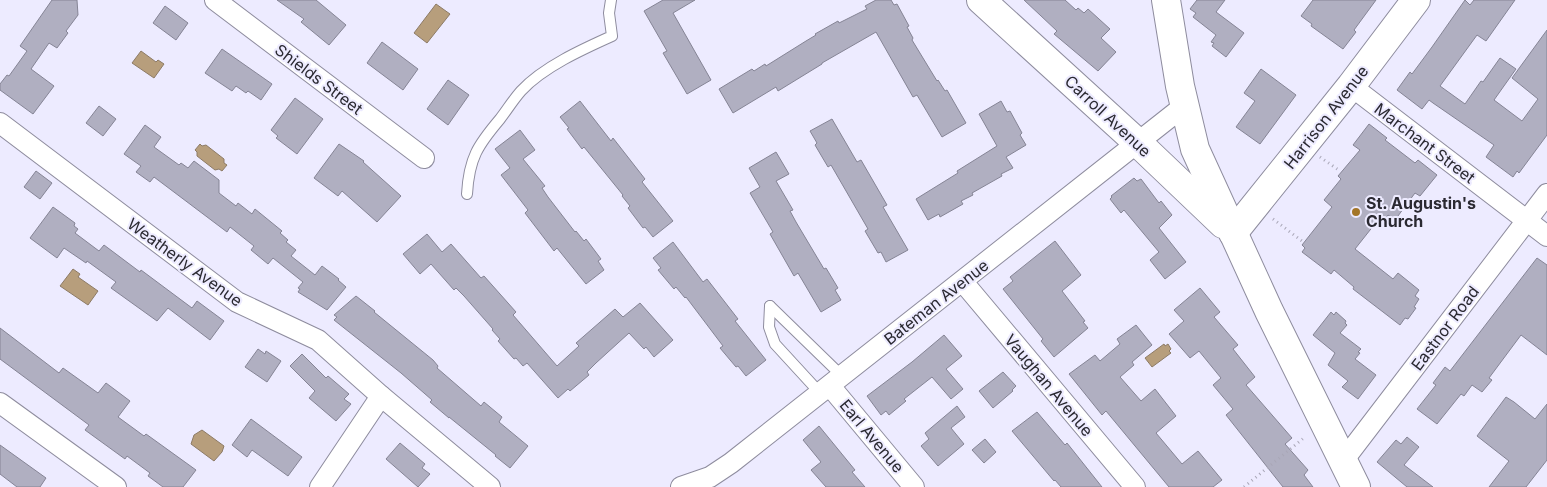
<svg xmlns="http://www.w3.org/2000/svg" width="1547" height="487" viewBox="0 0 1547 487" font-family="Inter,sans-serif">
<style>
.water{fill:#b79e7c;stroke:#8d7b66}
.building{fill:#b0afc1;stroke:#858495}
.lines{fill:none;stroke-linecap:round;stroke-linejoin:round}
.lane-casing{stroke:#8e8c9e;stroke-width:12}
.street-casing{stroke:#8e8c9e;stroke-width:22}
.secondary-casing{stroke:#8e8c9e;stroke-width:30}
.path{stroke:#a9a7b7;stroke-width:3;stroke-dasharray:1 4;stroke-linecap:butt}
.lane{stroke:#fff;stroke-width:10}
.street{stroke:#fff;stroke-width:20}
.secondary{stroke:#fff;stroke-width:28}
.poi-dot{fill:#a37528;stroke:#edebff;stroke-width:2}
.labels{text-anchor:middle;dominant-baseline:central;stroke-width:4;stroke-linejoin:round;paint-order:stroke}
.street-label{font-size:16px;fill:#2a2931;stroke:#edebff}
.poi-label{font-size:16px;font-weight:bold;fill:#2a2931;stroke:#edebff;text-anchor:start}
</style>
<rect width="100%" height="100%" fill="#edebff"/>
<g class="water">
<polygon points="436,4 450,14 427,43 414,33"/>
<polygon points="141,51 156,62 158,60 164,64 154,78 132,63"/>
<polygon points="200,144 202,146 206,145 224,159 224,163 227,165 222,171 219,169 215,170 197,156 197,152 195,150"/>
<polygon points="73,269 80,274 78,277 98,291 88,305 60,286"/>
<polygon points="1164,344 1165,346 1168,344 1171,349 1169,351 1171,353 1152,367 1145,358"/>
<polygon points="202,430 224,446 222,452 214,461 191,444 194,435"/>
</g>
<g class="building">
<polygon points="52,0 77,0 78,15 66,31 68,33 57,48 49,43 31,69 54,86 33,114 0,90 0,84 7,75 9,76 27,51 20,46"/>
<polygon points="277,0 316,0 346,25 329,45 301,22 304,19"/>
<polygon points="663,0 695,0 673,13 711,80 687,94 663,53 667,51 644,11"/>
<polygon points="876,0 891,0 894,5 897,4 909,26 907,27 913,38 912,40 937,81 938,80 945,91 947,90 966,123 942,137 917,95 913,97 876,32 822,63 822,64 778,91 776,87 733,113 719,89 752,69 754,71 765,64 766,66 806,41 816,35 815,34 838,21 839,23 867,9 865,6"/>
<polygon points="1024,0 1065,0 1076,10 1078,8 1084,13 1088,9 1110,29 1101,38 1116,52 1098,71 1054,34 1057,31"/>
<polygon points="1197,0 1225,0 1216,12 1244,33 1226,57 1212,46 1214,43 1211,42 1216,35 1193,17 1196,13 1190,9"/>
<polygon points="1313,0 1376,0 1354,30 1356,32 1343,49 1311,26 1312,24 1301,16"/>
<polygon points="1465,0 1470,5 1474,0 1515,0 1486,41 1477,35 1440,86 1465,104 1481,81 1483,82 1500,58 1516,69 1494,100 1522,121 1538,99 1512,78 1547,30 1547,135 1519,173 1517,171 1513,177 1486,157 1494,145 1433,103 1429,100 1422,109 1397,90 1410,72 1412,74 1432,47"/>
<polygon points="165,6 188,23 176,40 153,23"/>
<polygon points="382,42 418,69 403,90 367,63"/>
<polygon points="222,49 272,84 261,100 248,91 246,93 236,86 232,91 205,73"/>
<polygon points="1261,69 1296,95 1260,144 1236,127 1255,101 1244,93"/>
<polygon points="448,80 469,95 448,125 427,109"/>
<polygon points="295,98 323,119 297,154 276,138 278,136 271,130"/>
<polygon points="580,101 611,141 613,138 645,179 642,182 673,221 653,237 645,227 643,228 628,208 630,206 622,196 623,195 584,147 582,149 567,129 569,128 560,117"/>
<polygon points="1001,101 1007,112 1010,111 1022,133 1020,135 1026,145 1006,157 1013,168 1001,174 1002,176 972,193 973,195 961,201 963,204 940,217 939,214 928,220 916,199 958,173 957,171 997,146 979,114"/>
<polygon points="99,106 116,119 103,136 86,123"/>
<polygon points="832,119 857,162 861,160 887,205 883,207 908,250 886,262 881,252 878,253 865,231 868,229 831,165 828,167 815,145 817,143 810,131"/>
<polygon points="1369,124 1387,138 1385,140 1415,163 1418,160 1437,175 1420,196 1415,193 1395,220 1388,215 1382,223 1378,220 1355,249 1393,279 1398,273 1419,290 1415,296 1419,299 1414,307 1416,308 1408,319 1405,318 1400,325 1353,289 1354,287 1334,270 1331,274 1302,252 1305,248 1302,245 1332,207 1324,200 1341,179 1338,176 1360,150 1353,145"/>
<polygon points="145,125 161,137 154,147 179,165 181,163 188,168 194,161 219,180 219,193 236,206 238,203 252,214 255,209 282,231 280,233 288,240 286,242 296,250 291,256 315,275 322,266 339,279 338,280 346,287 327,310 298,292 300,289 298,288 303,282 273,258 268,264 251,250 254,246 230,227 227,232 154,177 150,182 136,172 141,166 124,154"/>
<polygon points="520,130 535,150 523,159 545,186 542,188 548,197 575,232 576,231 584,241 586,239 601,259 598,261 604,270 586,284 557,248 554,251 525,213 528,210 501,175 510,168 495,149"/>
<polygon points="339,144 364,161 363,162 401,196 377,222 342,191 338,196 314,178"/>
<polygon points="776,152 789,174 776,181 793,210 790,211 796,222 824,269 826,268 838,288 835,290 841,300 821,312 798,273 794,276 770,234 773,232 750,193 760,187 749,168"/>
<polygon points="36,171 52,183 40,199 24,187"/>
<polygon points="1134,178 1137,181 1141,179 1159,203 1161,201 1172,215 1159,228 1186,262 1165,279 1150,260 1159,252 1124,210 1121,213 1110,199 1112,197 1111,196"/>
<polygon points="53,207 75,223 74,226 78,229 75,233 99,251 104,245 140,272 141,270 192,308 197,301 224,321 210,340 168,308 157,321 111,288 116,282 87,261 86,263 64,248 57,258 30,238"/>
<polygon points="427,234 442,252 451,244 481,278 484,276 516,312 513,315 557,366 579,346 576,343 615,309 623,317 640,303 673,340 654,357 646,347 644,349 629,333 596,363 587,372 589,375 570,391 568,389 558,398 527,363 523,366 516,358 514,359 498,341 500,339 492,330 493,329 464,296 456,288 454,290 431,264 420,274 403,254"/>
<polygon points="1055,241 1081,275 1062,291 1085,321 1083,322 1088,328 1054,357 1041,341 1043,339 1003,289 1013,281 1010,277"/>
<polygon points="673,242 703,282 707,279 738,319 735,321 766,360 746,376 738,366 736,367 720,348 723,346 686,297 685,298 676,287 674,289 658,270 661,268 653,258"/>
<polygon points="1537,258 1547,265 1547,355 1521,335 1489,378 1492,380 1482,392 1472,385 1464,396 1461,394 1437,424 1417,409 1436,385 1433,383 1445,367 1450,371"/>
<polygon points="1200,288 1220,312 1214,317 1238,345 1233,349 1255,377 1246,385 1292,438 1285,444 1308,470 1304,475 1313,487 1283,487 1226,415 1233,409 1213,385 1221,378 1199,351 1190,358 1169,334 1184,321 1174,310"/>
<polygon points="356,296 375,311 374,312 433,360 438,366 437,368 481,406 484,402 502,417 499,422 528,446 510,468 495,456 496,455 449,417 449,418 430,402 432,400 401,373 334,320 337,317 334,315"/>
<polygon points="1331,312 1334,315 1336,312 1346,321 1345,323 1347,325 1340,333 1361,349 1358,352 1360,353 1355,359 1376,375 1358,399 1342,387 1348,381 1328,365 1335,353 1313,335"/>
<polygon points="1136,325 1152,345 1132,362 1134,365 1120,377 1141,401 1155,389 1176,416 1156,433 1182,464 1198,451 1222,480 1213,487 1169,487 1106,411 1102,415 1069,374 1095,355 1100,361 1120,344 1117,339"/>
<polygon points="0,328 59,373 63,368 98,393 106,383 130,401 118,417 144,436 146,434 196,470 183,487 163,487 148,476 150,473 127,456 125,459 85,430 89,425 0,359"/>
<polygon points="944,335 962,356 946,369 963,389 951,399 932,377 904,399 906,401 889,415 886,411 881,415 867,396 912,362"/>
<polygon points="258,349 265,354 266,351 281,361 267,382 245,367"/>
<polygon points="302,354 326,378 328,376 349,394 344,399 351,404 336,421 309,398 315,391 290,366"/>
<polygon points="1003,372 1016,386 1012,390 1013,391 993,408 979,391"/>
<polygon points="1506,397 1514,402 1535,419 1547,404 1547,460 1526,487 1489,487 1509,461 1477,436"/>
<polygon points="957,406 965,417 951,428 964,444 938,466 921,446 929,439 925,433"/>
<polygon points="1037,412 1065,445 1067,443 1102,487 1061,487 1055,480 1054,481 1012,431"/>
<polygon points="251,419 302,457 288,476 252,450 247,457 232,445"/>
<polygon points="819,426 855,470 852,472 865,487 826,487 811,470 821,462 803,440"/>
<polygon points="1407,437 1419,447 1404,465 1433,487 1407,487 1377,462 1396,440 1401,444"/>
<polygon points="985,439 996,452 984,463 972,450"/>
<polygon points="400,443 425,464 422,468 430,474 418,487 386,459"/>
<polygon points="0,445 46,478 40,487 17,487 0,474"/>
</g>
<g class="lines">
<g class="lane-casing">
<g id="lane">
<path d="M467 194C469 158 478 145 500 119 507 110 513 100 521 91 543 67 583 49 612 36L609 13 611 0"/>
<polyline points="770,306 769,327 775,344 820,393"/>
<polyline points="770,306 842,376"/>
</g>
</g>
<g class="street-casing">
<g id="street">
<polyline points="215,0 424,158"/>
<polyline points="1351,86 1547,236"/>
<polyline points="0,123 237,302 318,340 381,396 490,487"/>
<polyline points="963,282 1135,487"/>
<polyline points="830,386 914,487"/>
<polyline points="0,403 116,487"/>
<polyline points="1343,461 1547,194"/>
<polyline points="320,487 381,396"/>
<polyline points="681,487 710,477 731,463 1184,106"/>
</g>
</g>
<g class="secondary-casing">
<g id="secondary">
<polyline points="981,0 1138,143 1223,224"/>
<polyline points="1166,0 1180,86 1195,149 1269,311 1356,487"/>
<polyline points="1233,233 1351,86 1416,0"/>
</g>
</g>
<g class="path">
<polyline points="1320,157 1340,171"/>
<polyline points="1273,219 1302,241"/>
<polyline points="1244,487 1305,437"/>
</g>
<use href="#lane" class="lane"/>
<use href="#street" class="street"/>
<use href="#secondary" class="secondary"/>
</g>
<circle class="poi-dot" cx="1356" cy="212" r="5"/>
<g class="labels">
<g class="street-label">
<text transform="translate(319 79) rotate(37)">Shields Street</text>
<text transform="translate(1108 116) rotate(43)">Carroll Avenue</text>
<text transform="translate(1326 117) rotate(-52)">Harrison Avenue</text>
<text transform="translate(1425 143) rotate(37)">Marchant Street</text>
<text transform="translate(185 262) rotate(36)">Weatherly Avenue</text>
<text transform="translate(936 302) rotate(-38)">Bateman Avenue</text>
<text transform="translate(1445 328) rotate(-53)">Eastnor Road</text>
<text transform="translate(1049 385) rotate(50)">Vaughan Avenue</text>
<text transform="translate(872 436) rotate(50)">Earl Avenue</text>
</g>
<g class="poi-label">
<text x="1366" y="203">St. Augustin's<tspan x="1366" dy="18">Church</tspan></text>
</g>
</g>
</svg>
